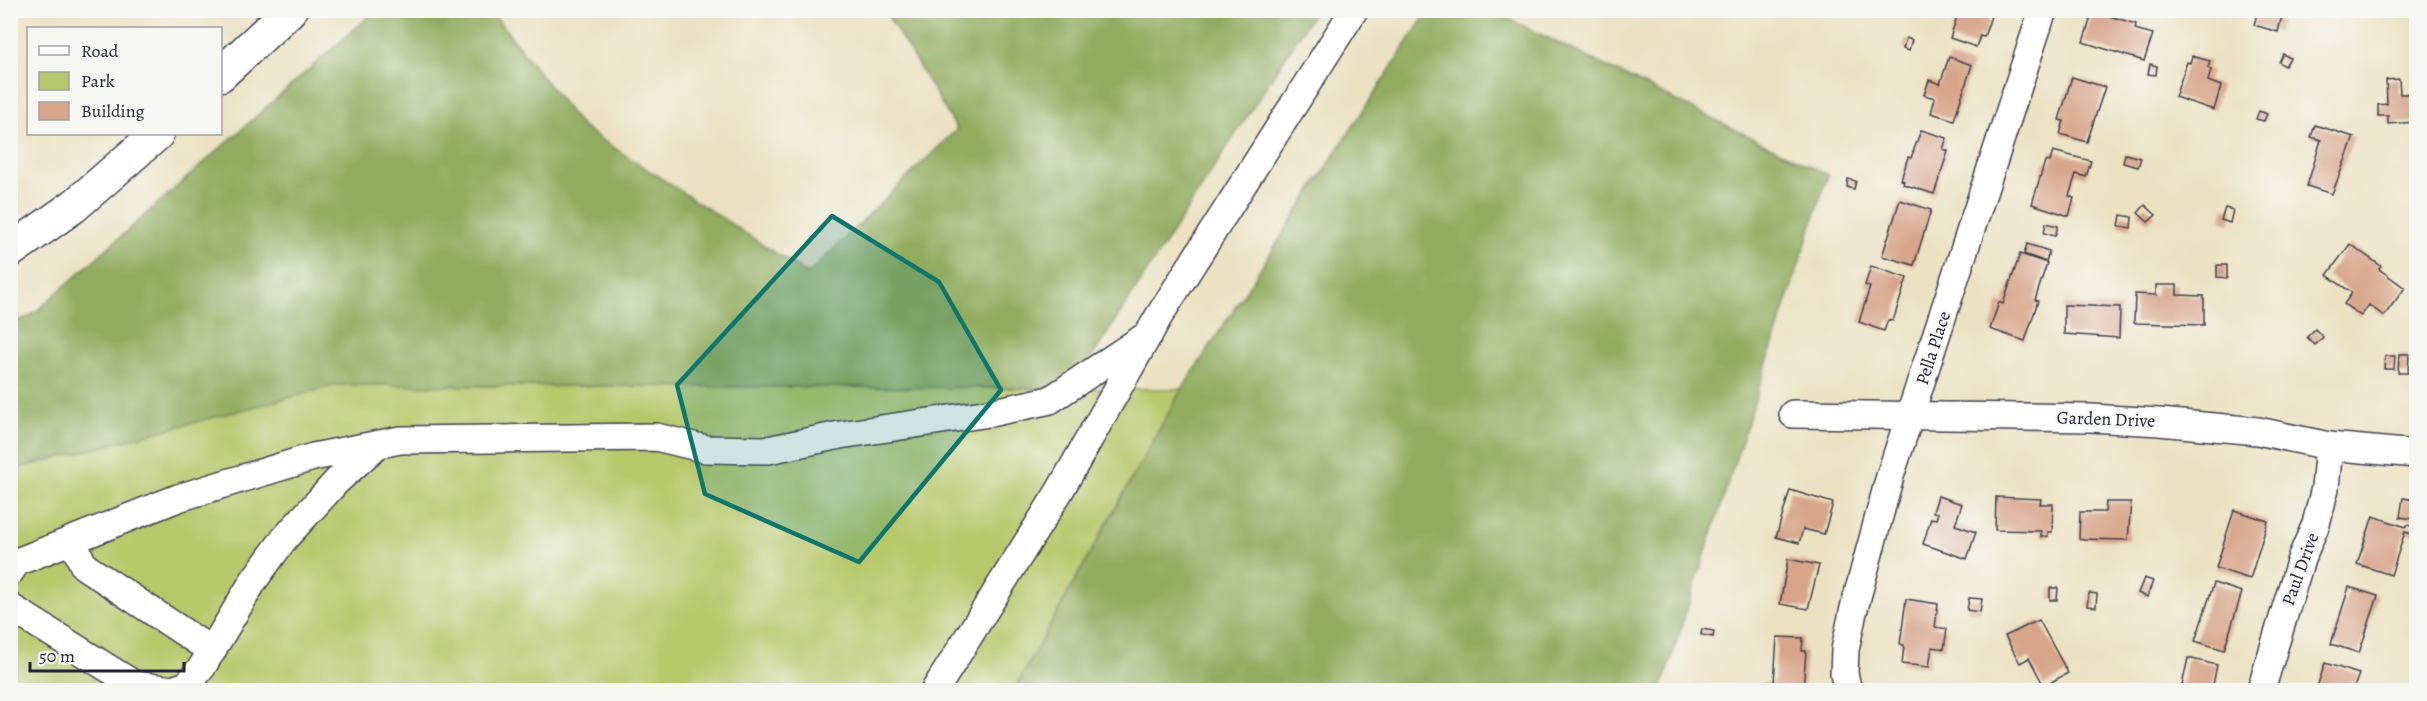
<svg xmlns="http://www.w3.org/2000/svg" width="2427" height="701" viewBox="0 0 2427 701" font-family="Alegreya,serif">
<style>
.green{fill:#b7c86b;stroke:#6c7553;stroke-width:1.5}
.forest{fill:#91ac5f;stroke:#5a674d;stroke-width:1.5}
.building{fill:#d8a58a}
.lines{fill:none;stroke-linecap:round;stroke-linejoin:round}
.minor-casing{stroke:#403f4f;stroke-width:30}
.major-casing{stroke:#403f4f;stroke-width:36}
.minor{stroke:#fff;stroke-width:27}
.major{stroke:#fff;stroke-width:33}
.marked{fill:#0f766e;fill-opacity:0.2;stroke:#0f766e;stroke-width:4.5;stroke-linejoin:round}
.labels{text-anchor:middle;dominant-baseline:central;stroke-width:4.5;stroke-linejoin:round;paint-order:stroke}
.street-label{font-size:18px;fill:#22223b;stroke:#f6f6f2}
</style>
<rect width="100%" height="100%" fill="#f6f6f2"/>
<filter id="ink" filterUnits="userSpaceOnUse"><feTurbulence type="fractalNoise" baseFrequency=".0167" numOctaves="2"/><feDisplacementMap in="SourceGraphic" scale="12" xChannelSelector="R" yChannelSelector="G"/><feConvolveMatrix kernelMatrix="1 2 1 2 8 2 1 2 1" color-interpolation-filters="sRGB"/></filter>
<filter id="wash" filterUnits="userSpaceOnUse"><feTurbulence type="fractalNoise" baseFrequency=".008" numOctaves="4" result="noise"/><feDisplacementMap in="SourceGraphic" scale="24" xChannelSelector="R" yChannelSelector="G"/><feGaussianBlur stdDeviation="1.35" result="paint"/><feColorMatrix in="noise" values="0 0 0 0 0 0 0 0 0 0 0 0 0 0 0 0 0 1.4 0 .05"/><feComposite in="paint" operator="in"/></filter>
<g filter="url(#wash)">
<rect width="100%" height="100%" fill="#ece2c2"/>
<polygon class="green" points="337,385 1182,389 1014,690 11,690 11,470"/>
<g class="forest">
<polygon points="375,11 491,11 582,127 808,274 957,129 885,11 1315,11 1072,388 337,385 11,470 11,324 32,315"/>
<polygon points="1428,11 1493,11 1828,175 1661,690 1014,690 1182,389"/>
</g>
<g id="blocks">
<g class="building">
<polygon points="1959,10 1993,10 1984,37 1980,36 1976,47 1950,38"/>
<polygon points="2258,10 2288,10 2287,13 2283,12 2278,32 2254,25"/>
<polygon points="2093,11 2136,24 2135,29 2153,34 2144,61 2083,42"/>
<polygon points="1906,38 1912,40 1909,51 1903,49"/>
<polygon points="2283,54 2290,58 2285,66 2279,62"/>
<polygon points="2192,56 2210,61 2208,68 2211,70 2208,81 2221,86 2214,110 2175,97 2187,62 2190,63"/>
<polygon points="1949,57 1972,65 1954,120 1931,113 1935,98 1924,95 1929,80 1940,84"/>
<polygon points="2150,64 2157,66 2156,75 2148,74"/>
<polygon points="2072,77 2105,87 2087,142 2060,134 2064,121 2059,120"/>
<polygon points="2399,79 2400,94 2416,94 2416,122 2388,124 2388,116 2378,116 2378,105 2387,104 2386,80"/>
<polygon points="2259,111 2267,114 2264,121 2256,119"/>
<polygon points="2315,125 2354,137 2332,194 2307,186 2321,140 2311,137"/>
<polygon points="1921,130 1947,138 1943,149 1948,151 1934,194 1903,184 1904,181 1901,180 1908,157 1911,158"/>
<polygon points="2053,151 2091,161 2086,177 2076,174 2069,196 2074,198 2069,216 2032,204 2045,161 2050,162"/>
<polygon points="2125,154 2141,158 2138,167 2123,163"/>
<polygon points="1848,179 1856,181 1854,189 1847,187"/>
<polygon points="1900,200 1931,210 1914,265 1882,256"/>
<polygon points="2145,205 2156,215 2148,222 2138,213"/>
<polygon points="2225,208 2233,210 2230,223 2221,220"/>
<polygon points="2121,215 2132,217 2131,228 2119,226"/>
<polygon points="2046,223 2058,226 2055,236 2044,233"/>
<polygon points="2027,244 2049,251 2046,262 2024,254"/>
<polygon points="2350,244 2381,266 2379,269 2405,288 2384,316 2369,305 2361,316 2344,304 2352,293 2327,275"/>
<polygon points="2020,254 2047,263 2035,300 2038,301 2025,341 1990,329 1999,302 2003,304"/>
<polygon points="2217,265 2227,265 2227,278 2217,277"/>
<polygon points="1871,266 1907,278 1893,321 1888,320 1884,331 1859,322 1870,287 1865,285"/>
<polygon points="2156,285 2177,285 2177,295 2204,296 2204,325 2134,323 2135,294 2156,295"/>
<polygon points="2064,305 2120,307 2119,338 2064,334"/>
<polygon points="2315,329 2323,337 2315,345 2307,337"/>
<polygon points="2399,354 2409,354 2408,373 2398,373"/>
<polygon points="2385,356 2395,356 2394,369 2384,369"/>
<polygon points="1790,490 1833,503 1824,534 1803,529 1799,543 1776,537"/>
<polygon points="1938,496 1962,504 1955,525 1976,532 1967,559 1923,544 1931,518 1936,519 1938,513 1933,512"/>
<polygon points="1996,497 2041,499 2040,504 2053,504 2052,532 2048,532 2048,537 2041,537 2041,531 1995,530"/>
<polygon points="2403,498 2416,500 2413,519 2400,517"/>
<polygon points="2106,502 2131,502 2128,540 2079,539 2080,512 2105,512"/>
<polygon points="2234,510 2268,521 2250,579 2216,568"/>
<polygon points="2373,516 2406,527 2407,525 2416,527 2414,535 2405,532 2391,575 2357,564"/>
<polygon points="1788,559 1819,565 1808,609 1780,604"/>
<polygon points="2144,578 2153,581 2147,597 2138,593"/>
<polygon points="2214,583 2242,592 2224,650 2195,641"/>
<polygon points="2349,587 2378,596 2359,653 2331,644"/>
<polygon points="2050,588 2058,588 2057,600 2050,600"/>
<polygon points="2089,593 2097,594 2096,607 2087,606"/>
<polygon points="1969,598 1982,599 1980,612 1967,610"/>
<polygon points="1906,599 1938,604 1935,627 1947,629 1944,649 1932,647 1929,667 1902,664 1904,645 1900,644"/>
<polygon points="2039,620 2068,673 2044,686 2029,658 2020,663 2005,636"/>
<polygon points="1702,629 1714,631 1713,637 1701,635"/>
<polygon points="1777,637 1803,638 1802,651 1806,651 1803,690 1763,690 1764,682 1774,683"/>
<polygon points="2188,658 2217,665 2212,690 2181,690"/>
<polygon points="2325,663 2359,674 2353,690 2316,690"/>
</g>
</g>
</g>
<g filter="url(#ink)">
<use href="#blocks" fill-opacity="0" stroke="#403f4f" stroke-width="1.5"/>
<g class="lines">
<g class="minor-casing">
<g id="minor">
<polyline points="1793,414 2091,418 2159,422 2258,431 2329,446 2416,454"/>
<polyline points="72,540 84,566 212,651"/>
<polyline points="10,572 17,562 178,498 313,457 400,440 656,437 706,449 768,450 840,435 990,413 1050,400 1149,334"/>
<polyline points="10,607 135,685 172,690 187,685 202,667 254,580 284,539 337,481 377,445"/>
<polyline points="935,690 1059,492 1159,316 1354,10"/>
<polyline points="1848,690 1844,674 1845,650 1853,612 1890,476 2043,10"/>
<polyline points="2261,690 2301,559 2316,524 2325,488 2329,446"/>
</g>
</g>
<g class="major-casing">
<g id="major">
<polyline points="220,75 290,10"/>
<polyline points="10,251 74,206 157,134"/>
</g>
</g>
<use href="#minor" class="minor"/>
<use href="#major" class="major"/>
</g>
</g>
<path class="marked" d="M832 216 939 282 1001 390 859 562 705 494 677 385Z"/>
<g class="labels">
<g class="street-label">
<text transform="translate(1933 348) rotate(-72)">Pella Place</text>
<text transform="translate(2106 419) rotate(2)">Garden Drive</text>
<text transform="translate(2300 569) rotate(-70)">Paul Drive</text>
</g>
</g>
<rect width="2427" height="701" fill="none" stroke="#f6f6f2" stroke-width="36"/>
<rect x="27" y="27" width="195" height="108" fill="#f6f6f2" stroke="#a1a1a9" stroke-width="1.5"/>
<rect x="39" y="46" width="30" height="9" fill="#ffffff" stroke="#a1a1a9" stroke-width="1.5"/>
<text x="81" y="57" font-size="18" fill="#22223b">Road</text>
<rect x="39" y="72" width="30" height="18" fill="#b7c86b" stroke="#a1a1a9" stroke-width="1.5"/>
<text x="81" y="87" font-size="18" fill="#22223b">Park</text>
<rect x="39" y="102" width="30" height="18" fill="#d8a58a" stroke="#a1a1a9" stroke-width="1.5"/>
<text x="81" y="117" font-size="18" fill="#22223b">Building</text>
<path d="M30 662v9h154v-9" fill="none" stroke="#22223b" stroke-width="3"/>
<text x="39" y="662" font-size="18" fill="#22223b" stroke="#f6f6f2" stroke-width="4.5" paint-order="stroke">50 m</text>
</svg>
